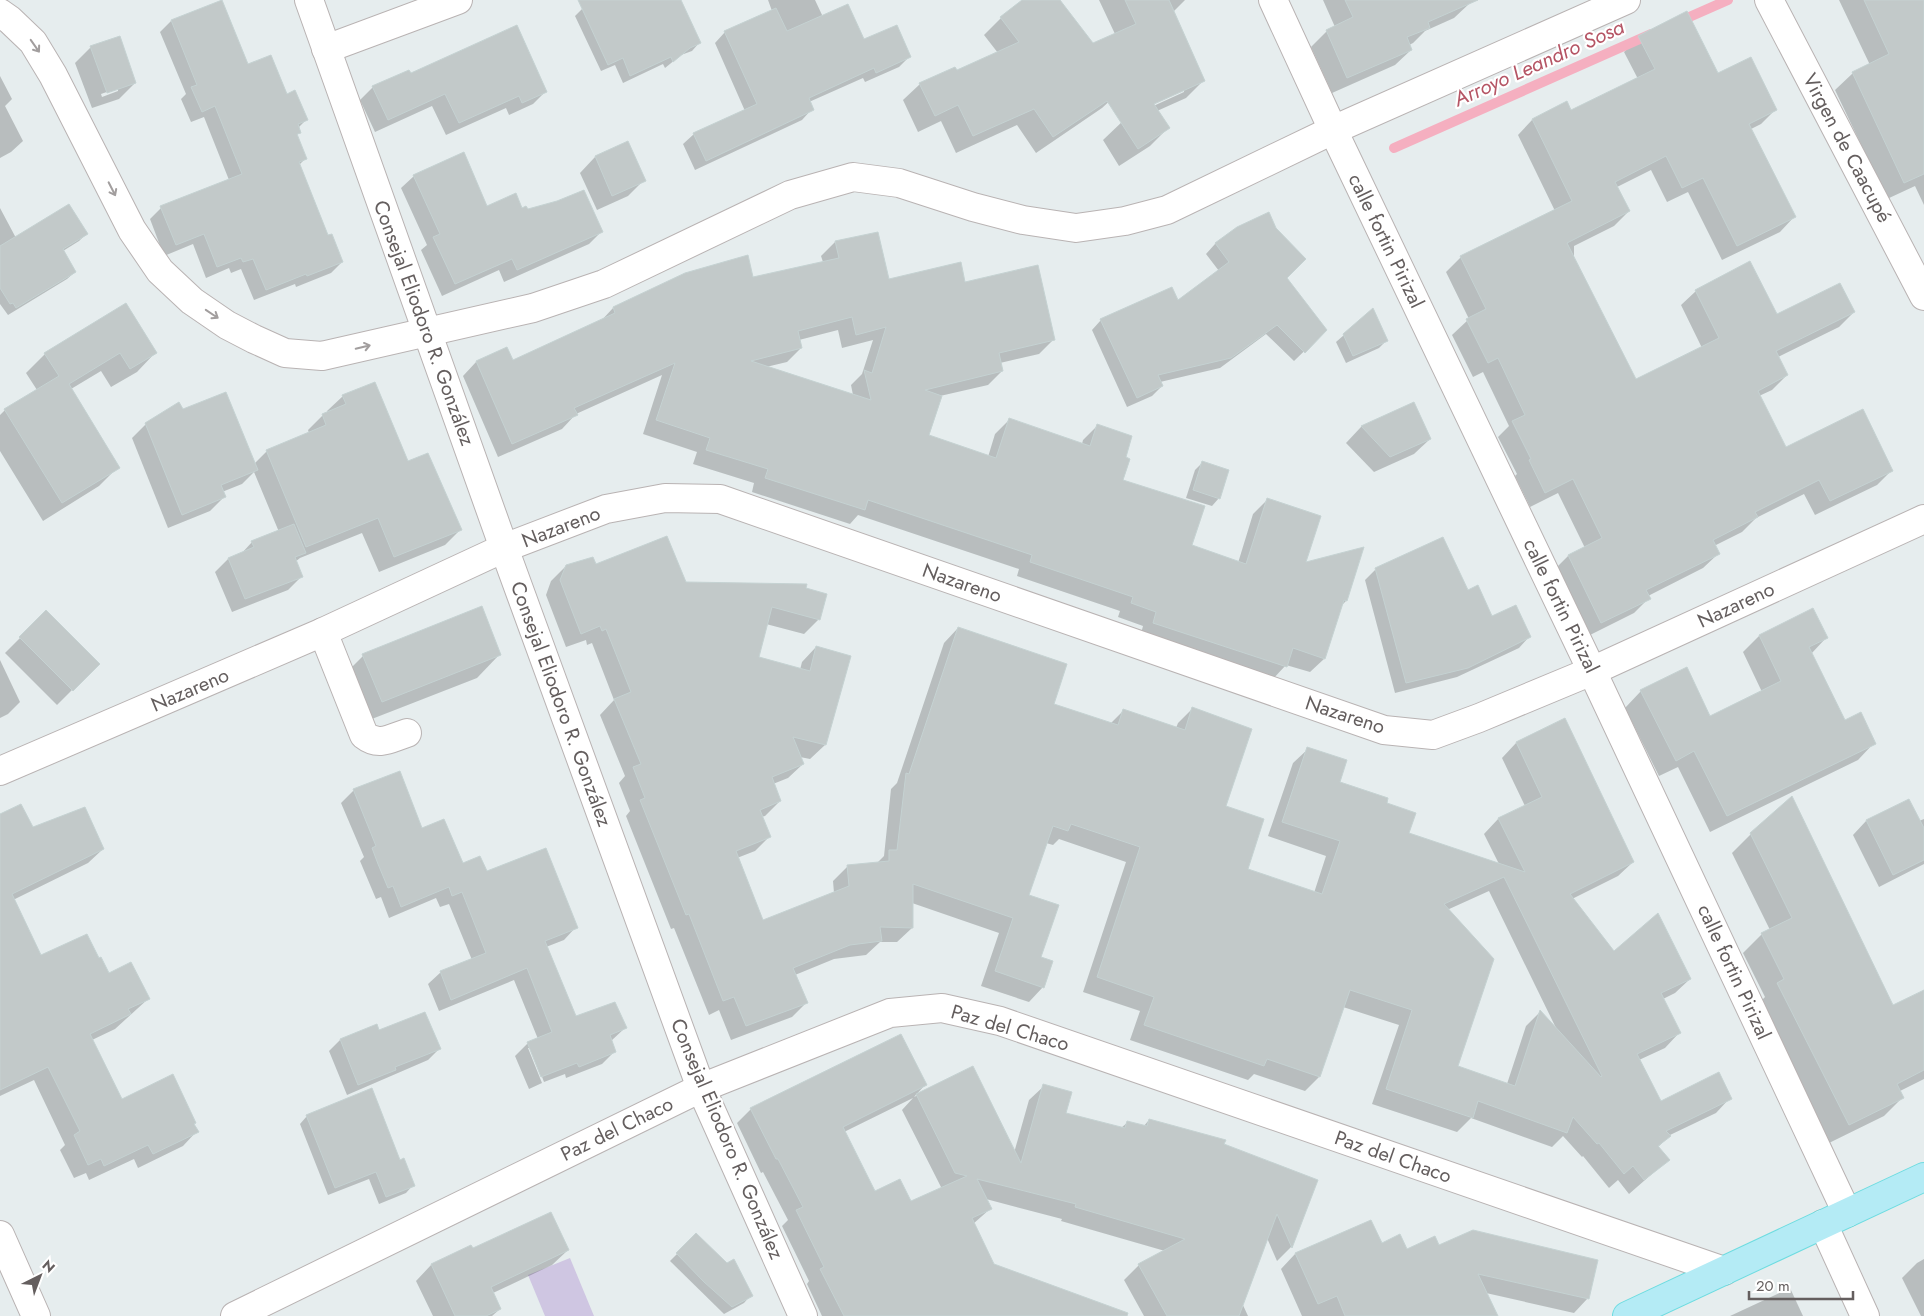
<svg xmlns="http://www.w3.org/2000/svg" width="1924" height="1316" viewBox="0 0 1924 1316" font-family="Jost,sans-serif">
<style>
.green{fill:#cfc6e2}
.shadow{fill:#0003;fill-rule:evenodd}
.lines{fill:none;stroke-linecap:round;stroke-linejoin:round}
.stream{stroke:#f5afc0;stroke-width:10}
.building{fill:#c2c9c9;stroke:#c5d2d2;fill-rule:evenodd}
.minor-casing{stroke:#b9b3b3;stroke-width:30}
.major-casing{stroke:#6ddce0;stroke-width:30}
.minor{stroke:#fff;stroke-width:28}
.major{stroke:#b4ebf5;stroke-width:28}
.oneway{stroke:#a29e9e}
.labels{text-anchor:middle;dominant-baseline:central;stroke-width:4.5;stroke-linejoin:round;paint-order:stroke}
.street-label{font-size:20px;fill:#645e5e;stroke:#fff}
.water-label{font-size:21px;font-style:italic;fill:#b55565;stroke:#fff}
</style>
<rect width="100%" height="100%" fill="#e6edee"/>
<polygon class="green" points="570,1258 594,1316 545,1316 528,1275"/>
<g class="shadow">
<polygon points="602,0 679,0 699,43 692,51 681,55 665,68 663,64 623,83 615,65 601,71 575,16 582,9"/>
<polygon points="768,0 815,0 823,17 863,41 909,57 899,67 865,82 863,78 809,102 812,109 802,120 695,170 683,144 694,134 745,111 715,43 725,32 772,11"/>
<path d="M1024 0H1050L1101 67 1115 34 1099 0H1185L1173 12 1204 80 1186 98 1157 111 1168 128 1150 146 1119 166 1103 140 1125 119 1115 96 1102 108 1036 153 1017 125 956 153 941 121 918 132 903 100 920 84 956 71 998 53 984 35 1001 18ZM1184 89V92L1149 108 1148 105Z"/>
<polygon points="1323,0 1469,0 1470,3 1454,18 1425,31 1413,43 1409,45 1411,50 1395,65 1332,93 1311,47 1327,31 1335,27"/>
<polygon points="1839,0 1924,0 1924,205 1915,186 1887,199 1835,90 1853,73 1870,65"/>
<polygon points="171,21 248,66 286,95 306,120 298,128 300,132 296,136 305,159 299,165 327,237 342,262 331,273 296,287 295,284 254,300 241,269 231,273 229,268 206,278 193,244 164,256 150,219 161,208 229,180 204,117 191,122 181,99 186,94 160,32"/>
<polygon points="1639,37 1717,75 1776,109 1761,124 1751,129 1794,217 1780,232 1722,260 1688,192 1667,202 1651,170 1617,187 1629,211 1614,226 1574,246 1574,261 1635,380 1702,348 1681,305 1696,291 1777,316 1854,312 1839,327 1778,357 1787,375 1772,390 1759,396 1785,449 1892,470 1877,485 1815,515 1804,494 1756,518 1742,532 1714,546 1718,554 1703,568 1648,596 1649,598 1634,613 1586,637 1553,571 1568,556 1585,548 1558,493 1530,507 1515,476 1517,474 1498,437 1509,426 1483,372 1473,377 1452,335 1469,319 1446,272 1461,257 1555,211 1518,135 1532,120 1566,103 1571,112 1638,79 1624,52"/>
<path d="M91 47 135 83 119 99 92 108 75 63ZM118 88V91L102 97 101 94Z"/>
<polygon points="410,75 545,92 533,104 509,115 506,108 446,135 432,106 375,132 360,100 373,87"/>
<polygon points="0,76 12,99 5,106 23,141 11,152 0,158"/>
<polygon points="627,143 644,180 628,196 597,210 580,173 595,157"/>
<polygon points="414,176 487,208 521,209 602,231 589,244 504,282 499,270 442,296 421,250 427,245 401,188"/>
<polygon points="0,208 16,238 86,234 79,241 63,251 75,272 67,279 8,315 0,304"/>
<polygon points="1237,228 1286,278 1326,330 1294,361 1266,334 1220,368 1160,382 1162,386 1152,396 1127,407 1092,330 1101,320 1178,302 1219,271 1206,254 1215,244"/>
<path d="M835 242 888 281 964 283 1053 340 1039 354 1000 363 1002 371 988 385 940 396 927 436 988 457 995 434 1009 420 1082 444 1083 440 1097 426 1124 458 1121 481 1191 546 1238 563 1253 514 1267 500 1305 564 1346 601 1341 606 1324 659 1310 672 1286 665 1272 680 1140 637 1143 626 1118 617 1120 611 1017 576 1019 569 858 515 850 524 752 492 754 483 693 464 697 452 643 434 662 375 576 414 562 429 498 457 463 376 476 362 506 349 512 362 600 322 613 308 685 275 752 278 823 262 821 256ZM838 330 842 348 873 340 862 374 851 385 853 395 766 367 787 362 801 348 799 340Z"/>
<polygon points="126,304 155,353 137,372 111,387 101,371 71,389 118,467 99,486 43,521 0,451 0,415 5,410 37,390 26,373 45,354"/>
<polygon points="1344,335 1387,340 1379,348 1346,363 1336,342"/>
<polygon points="343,396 408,462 460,530 445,545 379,572 362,533 300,558 295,562 301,577 288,590 232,612 215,572 228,559 241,554 252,542 279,532 254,472 242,484 222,492 224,497 210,511 168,528 132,438 146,424 183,411 254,464 267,451 309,433 308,430 323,415 328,413 327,411"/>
<polygon points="1414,404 1430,439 1414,454 1374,472 1346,443 1361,427"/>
<polygon points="1203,462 1219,498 1212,506 1186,498 1195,470"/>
<path d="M566 566H595L685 583 804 589 819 619 804 634 766 624 757 658 800 670 802 662 816 647 825 745 810 759 800 757 803 764 788 778 773 784 780 801 765 816 761 817 769 837 755 851 737 858 763 921 834 893 833 881 848 866 877 863 884 856 891 789 897 783 944 643 958 628 1052 705 1110 724 1123 711 1176 728 1178 723 1193 708 1246 869 1314 893 1326 856 1268 836 1293 763 1308 749 1338 783 1385 803 1407 833 1499 864 1484 834 1498 819 1525 806 1502 758 1516 743 1565 720 1633 862 1618 876 1572 899 1614 952 1690 979 1675 993 1663 999 1679 1033 1665 1048 1639 1060 1660 1102 1730 1098 1716 1113 1670 1135 1658 1147 1668 1160 1629 1194 1618 1180 1609 1188 1583 1156 1582 1157 1563 1136 1552 1147 1471 1118 1457 1132 1372 1104 1399 1025 1343 1007 1319 1077 1305 1091 1254 1074 1248 1080 1130 1040 1140 1011 1083 992 1126 862 1059 839 1053 845 1046 843 1028 896 1040 958 1043 987 1029 1002 981 986 999 933 912 903V928L897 942H880L866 955 834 959 795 975 806 1003 792 1017 731 1040 719 1010 709 1015 674 928 671 929 626 816 630 811 619 783 625 776 600 715 614 700 592 643 587 645 586 640 566 647 546 595 551 581ZM1489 891 1556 1028 1540 1012 1526 1026 1507 1084 1456 1067 1447 910Z"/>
<polygon points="1376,569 1468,592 1492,618 1529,637 1519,648 1457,677 1395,693 1365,580"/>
<polygon points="1812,610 1826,638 1811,654 1845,722 1874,743 1858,760 1710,832 1678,767 1659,776 1625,708 1641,691 1710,717 1762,692 1743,652 1759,636"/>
<polygon points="46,612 98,664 57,705 5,653"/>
<polygon points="500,654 477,678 359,724 340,679 363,656"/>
<polygon points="0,660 20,702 8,714 0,718"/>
<polygon points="354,790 421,830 462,864 486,873 576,927 564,940 546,947 575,1017 625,1028 611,1041 615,1051 602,1064 566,1078 565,1074 544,1082 531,1048 528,1048 542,1083 529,1089 515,1056 528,1043 538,1039 514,980 439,1011 428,984 441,972 472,960 449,904 440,907 436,898 389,918 381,897 376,899 360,861 364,857 341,803"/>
<polygon points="1909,800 1919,821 1924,819 1924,864 1879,887 1853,835 1866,821"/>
<polygon points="0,816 32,829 103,849 88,863 13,900 40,956 108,974 148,999 115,1029 92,1040 121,1100 193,1124 197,1131 183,1146 138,1168 134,1159 89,1180 86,1173 74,1178 60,1150 65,1145 34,1080 0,1096"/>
<polygon points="1751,834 1892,1007 1924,991 1924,1079 1900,1091 1903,1097 1884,1116 1829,1143 1759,1003 1765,997 1743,953 1762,934 1770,930 1732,853"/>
<polygon points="377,1026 379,1031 439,1049 428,1060 347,1095 329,1051 340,1040"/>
<path d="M973 1068 1014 1153 1029 1100 1044 1086 1065 1114 1121 1128 1128 1122 1143 1127 1149 1120 1223 1145 1316 1181 1291 1247 1277 1261 1267 1238 1242 1303 1248 1316H1144L1124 1280 1139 1265 1165 1251 1061 1221 1062 1219 986 1199 990 1209 973 1224 993 1264 1096 1316H822L807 1284 809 1281 782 1226 788 1220 763 1172 761 1173 737 1123 751 1109 925 1085 914 1097ZM913 1098 902 1110 942 1189 911 1203 874 1193 844 1132Z"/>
<polygon points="307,1116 400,1161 413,1185 406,1193 379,1204 369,1179 328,1195 300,1124"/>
<polygon points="1371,1222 1381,1244 1406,1251 1438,1247 1588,1298 1574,1313 1486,1293 1488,1316 1302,1316 1281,1269 1295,1254"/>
<polygon points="696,1235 751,1295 744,1303 724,1314 670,1261"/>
<polygon points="470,1247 472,1250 568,1250 552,1265 493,1293 500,1309 492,1316 433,1316 416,1281 431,1265"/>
<polygon points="1924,1259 1924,1316 1921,1316 1902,1278 1917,1263"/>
<polygon points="1790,1288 1803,1316 1730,1316"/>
</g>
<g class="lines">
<g class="stream">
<polyline points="1678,22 1728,0"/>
<polyline points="1394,148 1651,34"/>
</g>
</g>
<g class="building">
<polygon points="222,0 248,64 271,55 287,94 295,90 308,120 298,124 301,133 297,134 307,159 299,162 328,235 332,234 343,262 307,276 306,274 266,290 253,259 243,262 241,258 217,267 204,234 176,245 160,206 242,174 215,106 202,112 191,87 197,85 171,20"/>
<polygon points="578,0 681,0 701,43 690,48 673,62 671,57 630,76 623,58 608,65"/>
<polygon points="1022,0 1060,0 1093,43 1136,24 1125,0 1169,0 1205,81 1154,104 1170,128 1138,149 1107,101 1053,137 1034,109 973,136 958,105 935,116 919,83 955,67 957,70 1019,42 1000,17"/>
<polygon points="1345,0 1478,0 1428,22 1430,28 1407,37 1412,50 1347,78 1326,30 1353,17"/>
<polygon points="1864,0 1924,0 1924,174 1904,183 1852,72 1889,54"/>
<polygon points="848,4 864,39 897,25 911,57 876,73 874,68 809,98 814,110 706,161 693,133 757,104 724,31 776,8 787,31"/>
<polygon points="1687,11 1718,73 1751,57 1777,110 1749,124 1796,217 1737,246 1703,178 1682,188 1666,156 1615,182 1630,211 1567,243 1636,379 1719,338 1695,290 1750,261 1777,314 1840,283 1855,312 1776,351 1788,375 1758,391 1786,447 1863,409 1893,471 1830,501 1819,480 1755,512 1758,517 1713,540 1720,554 1646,590 1651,599 1601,623 1568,555 1602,538 1573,479 1545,493 1529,460 1531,459 1512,421 1525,415 1498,358 1488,363 1466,319 1486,309 1460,256 1572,201 1532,119 1567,101 1571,110 1655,69 1638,36"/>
<polygon points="517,25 547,92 522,103 519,96 459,123 445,94 388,120 372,86 409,70 411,73"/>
<polygon points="120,36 136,83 107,93 90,46"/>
<polygon points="628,141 646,181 612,196 595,156"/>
<polygon points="464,152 487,206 516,193 522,208 526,206 528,209 557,201 584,190 603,232 517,270 512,259 455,284 433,237 440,234 413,175"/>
<polygon points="69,204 88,234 63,249 76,272 16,308 13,303 10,304 0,288 0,246"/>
<polygon points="1269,212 1276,228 1306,259 1287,278 1327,330 1305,353 1277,325 1231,358 1158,375 1163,386 1137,398 1100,319 1172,287 1178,300 1229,262 1215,243 1237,227"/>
<path d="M878 232 889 279 961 262 965 282 1038 265 1055 340 999 353 1003 371 925 390 942 396 929 435 996 458 1009 418 1090 446 1097 424 1132 436 1126 457 1130 459 1123 480 1205 506 1192 545 1246 564 1267 498 1321 516 1306 562 1364 547 1347 601 1344 600 1325 659 1293 648 1287 667 1153 623 1156 612 1131 603 1133 597 1030 562 1032 555 868 500 865 510 765 478 768 469 706 450 710 438 656 420 675 363 574 408 578 415 512 444 476 361 507 347 513 360 615 313 613 307 685 273 748 255 753 277 839 258 835 241ZM852 317 856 335 886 327 872 373 864 370 871 400 751 361 802 348 798 331Z"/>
<polygon points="126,303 157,353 130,369 120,353 69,384 120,468 62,503 4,409 59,376 44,353"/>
<polygon points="1373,308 1388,341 1353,356 1343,334"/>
<polygon points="375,382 408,461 428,453 462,530 394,557 378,518 306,547 266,450 326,425 322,414 346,404 342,395"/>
<polygon points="226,392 258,470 221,485 226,497 182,515 145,423 179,402 183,409"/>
<polygon points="1414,402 1431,439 1390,457 1361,426"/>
<polygon points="1202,461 1229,470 1220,499 1193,490"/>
<polygon points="294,524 306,553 295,557 303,577 245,599 228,558 254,547 251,541"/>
<path d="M667 536 686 582 807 584 806 588 827 594 820 620 772 607 759 657 810 671 816 646 851 656 826 745 793 737 804 764 772 777 781 801 760 810 771 837 736 851 763 920 849 886 847 865 889 861V850H897L906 773 909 774 958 627 1067 664 1054 704 1118 725 1123 709 1185 730 1192 707 1252 729 1226 806 1264 819 1248 869 1322 894 1340 841 1282 822 1307 747 1347 760 1340 782 1388 798 1387 803 1416 813 1409 833 1525 872 1498 818 1542 797 1516 742 1565 718 1634 862 1570 894 1614 951 1658 913 1691 979 1661 993 1681 1033 1637 1054 1661 1101 1719 1072 1732 1099 1666 1131 1671 1136 1658 1146 1670 1160 1644 1180 1633 1166 1624 1174 1599 1143 1597 1144 1573 1117 1567 1133 1478 1101 1473 1118 1386 1089 1412 1010 1350 990 1320 1077 1267 1059 1264 1066 1144 1025 1154 997 1097 977 1140 847 1071 824 1068 831 1053 826 1029 895 1059 905 1041 957 1053 961 1044 988 995 971 1013 918 913 884V928L880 927 882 941 850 945 793 968 808 1003 746 1026 734 997 723 1001 689 914 686 915 640 800 645 798 633 767 641 764 614 699 631 692 606 629 602 631 600 626 581 634 560 580 566 565 593 557 596 564ZM1504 877 1602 1076 1601 1077 1540 1010 1515 1086 1458 1066 1494 959 1444 904Z"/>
<polygon points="1443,537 1468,590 1478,585 1492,616 1516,605 1531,637 1468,668 1406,683 1375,568"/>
<polygon points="482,606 501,655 382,702 362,654"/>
<polygon points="1813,608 1828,638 1809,647 1845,720 1861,712 1876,744 1727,816 1694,751 1676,761 1640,690 1687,667 1710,716 1781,681 1759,635"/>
<polygon points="46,610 100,664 73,691 19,637"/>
<polygon points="400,771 422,828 444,819 463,863 480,856 487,871 546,848 578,928 545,941 576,1016 615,1002 627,1028 610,1035 616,1052 579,1067 577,1063 541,1077 527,1042 552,1032 527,968 451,1000 440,971 486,953 462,892 452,896 449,887 401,907 393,886 388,888 378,864 372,848 376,846 353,789"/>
<polygon points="1792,796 1893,1005 1924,990 1924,1070 1897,1084 1904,1098 1849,1125 1777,983 1784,979 1761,933 1792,918 1750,833"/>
<polygon points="1909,799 1924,828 1924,860 1893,875 1866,820"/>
<polygon points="21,804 33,827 85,807 104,849 12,894 41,955 87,934 99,958 101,957 109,973 131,962 150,999 128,1009 131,1014 90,1034 122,1099 173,1074 196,1123 194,1124 199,1132 153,1154 148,1145 104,1166 101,1159 88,1165 74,1135 80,1131 48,1067 0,1090 0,814"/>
<polygon points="425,1012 441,1049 395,1067 396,1070 358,1085 340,1039 377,1024 379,1030"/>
<polygon points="901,1034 927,1085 843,1127 875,1191 900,1179 911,1201 967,1176 955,1173 916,1094 973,1066 1021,1163 1043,1084 1072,1092 1066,1113 1125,1128 1127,1121 1147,1126 1149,1119 1226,1140 1224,1144 1318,1180 1292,1248 1277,1214 1239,1316 1167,1316 1138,1264 1185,1239 1075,1207 1076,1204 977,1179 992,1209 972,1218 994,1264 1128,1313 1127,1316 844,1316 820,1269 824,1267 796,1210 803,1207 778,1159 776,1159 750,1108"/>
<polygon points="372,1088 400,1160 404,1158 415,1186 386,1197 376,1172 335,1188 306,1115"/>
<polygon points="551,1212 569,1250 491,1287 501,1309 486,1316 455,1316 431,1264 471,1245 473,1248"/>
<polygon points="1371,1220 1382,1243 1400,1234 1407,1249 1435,1236 1439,1245 1473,1230 1598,1260 1589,1299 1478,1274 1498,1316 1345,1316 1337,1296 1318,1304 1295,1253"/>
<polygon points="696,1233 727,1263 734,1259 753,1296 732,1307 704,1282 676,1253"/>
</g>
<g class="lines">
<g class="minor-casing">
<g id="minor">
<polyline points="309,0 504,548 701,1088 803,1316"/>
<polyline points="1273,0 1333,130 1592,671 1847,1213"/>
<polyline points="1769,0 1924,296"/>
<polyline points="0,13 10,20 33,42 53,75 132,230 160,271 192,301 227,325 254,339 285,353 322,356 533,308 604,284 790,195 853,177 899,183 973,207 1023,220 1076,228 1125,221 1167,210 1333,130 1626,0"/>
<polyline points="326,49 458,0"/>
<path d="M323 632 364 735C379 747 391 738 407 733"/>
<polyline points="0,771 323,632 504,548 606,509 665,498 720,499 1384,730 1433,735 1479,718 1592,671 1924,519"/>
<polyline points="1823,1224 1865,1316"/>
<polyline points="0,1235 36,1316"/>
<polyline points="235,1316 701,1088 890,1013 942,1008 1000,1021 1724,1271"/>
</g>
</g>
<g class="major-casing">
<polyline id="major" points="1627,1316 1924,1177"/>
</g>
<use href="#minor" class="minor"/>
<use href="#major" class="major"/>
</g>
<defs><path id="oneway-shaft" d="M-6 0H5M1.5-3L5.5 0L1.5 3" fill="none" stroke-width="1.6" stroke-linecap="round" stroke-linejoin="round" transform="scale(1.25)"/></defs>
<g class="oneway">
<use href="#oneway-shaft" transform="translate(35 46) rotate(55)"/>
<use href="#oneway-shaft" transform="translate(112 189) rotate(63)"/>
<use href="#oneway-shaft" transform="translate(212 314) rotate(34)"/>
<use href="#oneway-shaft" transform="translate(363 347) rotate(-13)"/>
</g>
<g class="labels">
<g class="street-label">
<text transform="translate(1847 148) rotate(62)">Virgen de Caacupé</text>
<text transform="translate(1386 241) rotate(64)">calle fortin Pirizal</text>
<text transform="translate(424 323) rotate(70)">Consejal Eliodoro R. González</text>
<text transform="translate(561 527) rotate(-21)">Nazareno</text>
<text transform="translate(962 583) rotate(19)">Nazareno</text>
<text transform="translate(1736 605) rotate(-25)">Nazareno</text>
<text transform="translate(1561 606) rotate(64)">calle fortin Pirizal</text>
<text transform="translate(190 690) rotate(-23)">Nazareno</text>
<text transform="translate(561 704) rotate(70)">Consejal Eliodoro R. González</text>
<text transform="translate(1345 715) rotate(18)">Nazareno</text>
<text transform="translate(1734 972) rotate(65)">calle fortin Pirizal</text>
<text transform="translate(1010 1028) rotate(16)">Paz del Chaco</text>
<text transform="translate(617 1129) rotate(-26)">Paz del Chaco</text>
<text transform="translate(727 1139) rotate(67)">Consejal Eliodoro R. González</text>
<text transform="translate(1393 1157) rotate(19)">Paz del Chaco</text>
</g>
<g class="water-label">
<text transform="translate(1539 63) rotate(-24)">Arroyo Leandro Sosa</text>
</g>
</g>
<g transform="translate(40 1276) rotate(42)" stroke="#ffffff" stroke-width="4" paint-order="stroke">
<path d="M0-4L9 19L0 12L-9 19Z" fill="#645e5e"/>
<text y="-8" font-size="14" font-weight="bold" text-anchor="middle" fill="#645e5e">N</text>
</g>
<path d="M1749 1291v8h104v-8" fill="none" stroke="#645e5e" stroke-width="2.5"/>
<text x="1756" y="1291" font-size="15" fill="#645e5e" stroke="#ffffff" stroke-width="4" paint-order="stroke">20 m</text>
</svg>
